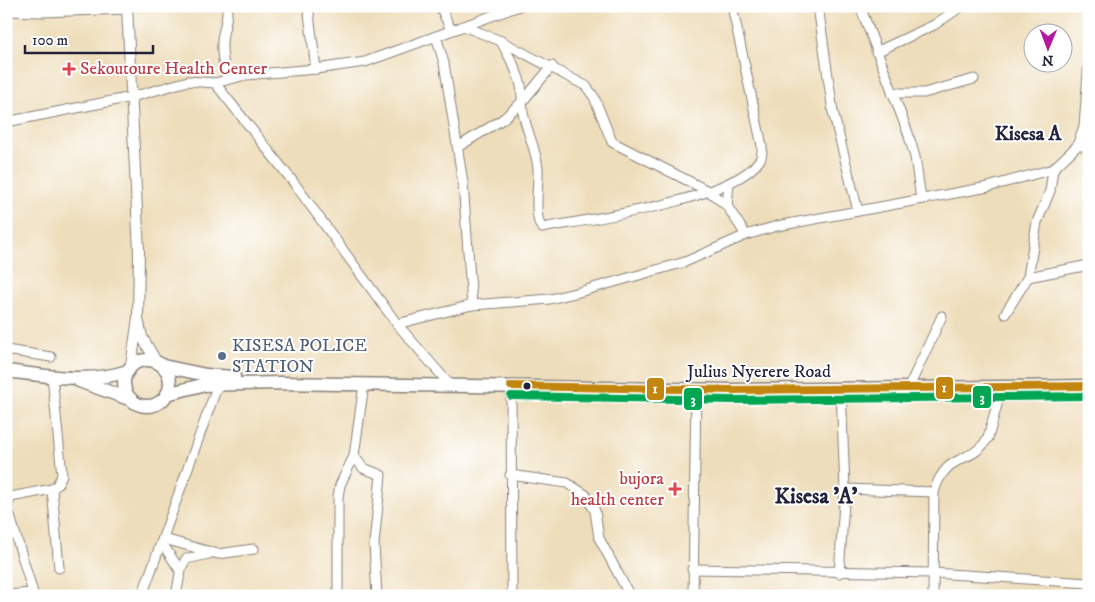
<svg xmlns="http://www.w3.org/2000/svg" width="1095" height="602" viewBox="0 0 1095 602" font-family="'IM FELL DW Pica',serif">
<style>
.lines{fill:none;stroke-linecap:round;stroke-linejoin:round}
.minor-casing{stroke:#88807a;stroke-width:11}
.major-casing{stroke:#88807a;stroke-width:12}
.highway-casing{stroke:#88807a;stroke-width:15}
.minor{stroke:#fff;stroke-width:9}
.major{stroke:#fff;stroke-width:10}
.highway{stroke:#fff;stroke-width:12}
.bus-1-casing{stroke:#fff;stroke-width:11}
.bus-2-casing{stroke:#fff;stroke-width:11}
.bus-1{stroke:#c2850f;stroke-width:8}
.bus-2{stroke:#00a651;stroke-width:8}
.health-dot{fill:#e0444e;stroke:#fff;stroke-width:2}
.service-dot{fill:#5c6f8a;stroke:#fff;stroke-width:2}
.bus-dot{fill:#22223b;stroke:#fff;stroke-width:2}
.labels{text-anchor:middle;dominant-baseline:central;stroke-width:4;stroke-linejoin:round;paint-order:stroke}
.health-label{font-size:18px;fill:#be3a42;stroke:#fff;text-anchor:start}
.service-label{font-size:18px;fill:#4e5e75;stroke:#fff;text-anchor:start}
.street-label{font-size:18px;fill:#22223b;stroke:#fff}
.quarter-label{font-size:20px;font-weight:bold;fill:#22223b;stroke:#fff}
.district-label{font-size:22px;font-weight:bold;fill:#22223b;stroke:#fff}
.line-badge{stroke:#fff;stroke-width:2}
.badge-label{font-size:14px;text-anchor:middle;font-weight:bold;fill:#fff}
</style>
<rect width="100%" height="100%" fill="#fff"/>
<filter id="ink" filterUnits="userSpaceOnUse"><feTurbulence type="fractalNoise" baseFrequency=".02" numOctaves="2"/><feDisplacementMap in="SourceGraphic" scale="10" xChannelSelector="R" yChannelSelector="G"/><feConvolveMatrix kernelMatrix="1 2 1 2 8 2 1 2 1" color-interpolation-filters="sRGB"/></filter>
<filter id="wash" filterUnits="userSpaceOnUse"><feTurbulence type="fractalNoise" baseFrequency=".0096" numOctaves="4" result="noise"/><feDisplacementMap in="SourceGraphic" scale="20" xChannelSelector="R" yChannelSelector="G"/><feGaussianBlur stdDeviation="1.12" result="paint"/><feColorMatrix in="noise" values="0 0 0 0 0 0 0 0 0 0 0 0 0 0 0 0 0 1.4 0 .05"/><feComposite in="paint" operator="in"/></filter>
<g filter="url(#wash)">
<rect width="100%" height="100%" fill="#eeddba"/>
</g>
<g filter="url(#ink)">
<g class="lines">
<g class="minor-casing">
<g id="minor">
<polyline points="308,6 316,69"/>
<polyline points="440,6 451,30"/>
<polyline points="818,6 833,112 858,211"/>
<polyline points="860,6 908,133 915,157 921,199"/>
<polyline points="6,11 42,12 127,9"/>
<polyline points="463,26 501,41 586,86 594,97 612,142 710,192 727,206 746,235"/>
<polyline points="436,36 444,63 463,183 472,305"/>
<path d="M501 41C508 56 518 69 521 86 523 96 521 107 524 117 528 134 536 150 538 168 539 183 533 217 542 228 591 219 732 200 759 161 763 156 762 151 762 146L732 6"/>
<polyline points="876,52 934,25 962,6"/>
<path d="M227 78C223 64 220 49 223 34 225 24 228 17 227 6"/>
<polyline points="215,83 246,75 316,69 365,62 519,6"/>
<polyline points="892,93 924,93 974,79"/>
<polyline points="6,122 132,97 188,81 215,83 294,183 397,324 450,385"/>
<polyline points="1077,146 1089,146"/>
<polyline points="458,147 503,119 523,101 552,66"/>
<polyline points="727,206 729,183"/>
<polyline points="1028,277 1089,265"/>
<polyline points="1005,314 1028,277 1037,222 1050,191 1053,169"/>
<polyline points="397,324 472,305 550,299 579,292 685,262 746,235 777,226 988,187 1053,169 1077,146 1084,126 1089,60"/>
<polyline points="6,350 51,357"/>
<polyline points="364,384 354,456 363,468 381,475 374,544 377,596"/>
<polyline points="511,386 512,596"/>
<polyline points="908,389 942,316"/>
<polyline points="510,475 567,483 586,495 595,511 599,538 630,596"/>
<polyline points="52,489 59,568"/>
<polyline points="845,489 934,492"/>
<polyline points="164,539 218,554 254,549"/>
<polyline points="162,543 181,572"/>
<polyline points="692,569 933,573 1089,583"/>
<polyline points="839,573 845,489 841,389"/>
<polyline points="6,595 33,593"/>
<polyline points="34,596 7,506 11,497 52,489 57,485 62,475 52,376"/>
<polyline points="142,596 218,384"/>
<polyline points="176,596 181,568 186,559 209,554"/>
<polyline points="338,596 338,497 340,485 354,456"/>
<polyline points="693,596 696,389"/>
<path d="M933 596 934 492C947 450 971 466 988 438L1002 386"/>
</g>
</g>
<g class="major-casing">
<g id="major">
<polyline points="127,6 139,252 138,318 131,366"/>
<polyline points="139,323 142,337 156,361"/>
</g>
</g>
<g class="highway-casing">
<g id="highway">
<circle cx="147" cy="383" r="23"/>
<polyline points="163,366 206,375 234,377"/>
<path d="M6 371C47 376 89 384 128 371"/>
<polyline points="79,381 132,400"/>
<polyline points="167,394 202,385 279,383 733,390 1089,386"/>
</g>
</g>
<use href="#minor" class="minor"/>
<use href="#major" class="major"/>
<use href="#highway" class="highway"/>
<g class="bus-1-casing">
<polyline id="bus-1" points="511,386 733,390 1089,386"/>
</g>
<g class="bus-2-casing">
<polyline id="bus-2" points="511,396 733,400 1089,396"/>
</g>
<use href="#bus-1" class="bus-1"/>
<use href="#bus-2" class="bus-2"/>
</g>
</g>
<g class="health-dot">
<path d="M66.5 61.5h5v5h5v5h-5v5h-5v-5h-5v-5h5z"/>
<path d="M672.5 481.5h5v5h5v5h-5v5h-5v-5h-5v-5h5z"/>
</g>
<circle class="service-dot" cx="222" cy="356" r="5"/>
<circle class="bus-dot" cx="527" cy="386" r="4.5"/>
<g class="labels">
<g class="health-label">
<text x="80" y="69">Sekoutoure Health Center</text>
<text x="664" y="479" text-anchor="end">bujora<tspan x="664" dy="21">health center</tspan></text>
</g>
<g class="service-label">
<text x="232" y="346">KISESA POLICE<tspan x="232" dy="21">STATION</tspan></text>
</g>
<g class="street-label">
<text x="759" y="372">Julius Nyerere Road</text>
</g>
<g class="quarter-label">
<text x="1028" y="134">Kisesa A</text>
</g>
<g class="district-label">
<text x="816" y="496">Kisesa 'A'</text>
</g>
</g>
<g class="line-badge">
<rect x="935" y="376" width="19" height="24" rx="5" fill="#c2850f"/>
<rect x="646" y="377" width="19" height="24" rx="5" fill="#c2850f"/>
<rect x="972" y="385" width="20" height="24" rx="5" fill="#00a651"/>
<rect x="683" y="387" width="20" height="24" rx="5" fill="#00a651"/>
</g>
<g class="badge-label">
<text x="944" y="392">1</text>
<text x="655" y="393">1</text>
<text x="982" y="402">3</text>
<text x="693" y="404">3</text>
</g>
<rect width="1095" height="602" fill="none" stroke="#fff" stroke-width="25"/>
<g transform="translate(1048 48) rotate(181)"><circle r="24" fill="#ffffff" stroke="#a7a7b1"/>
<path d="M0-4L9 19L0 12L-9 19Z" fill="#b5179e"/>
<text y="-8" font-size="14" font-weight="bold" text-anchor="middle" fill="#22223b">N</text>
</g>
<path d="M25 45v8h128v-8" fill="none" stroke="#22223b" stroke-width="2.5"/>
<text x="32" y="45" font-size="15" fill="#22223b" stroke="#ffffff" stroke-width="4" paint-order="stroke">100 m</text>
</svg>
